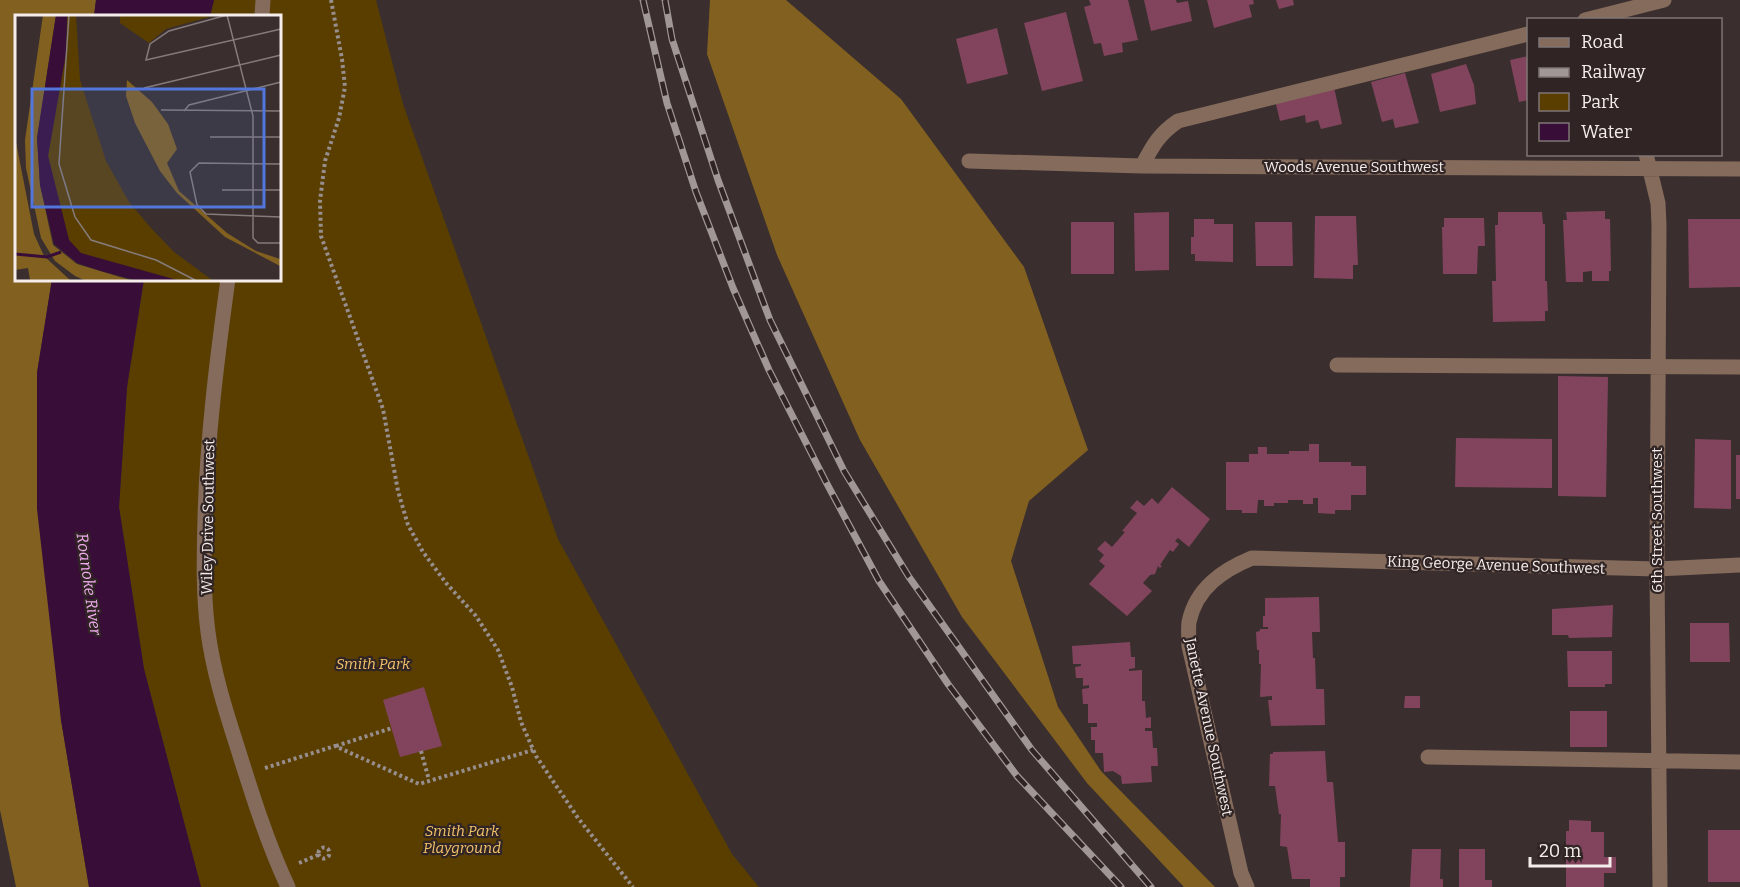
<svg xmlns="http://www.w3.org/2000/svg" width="1740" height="887" font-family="Bitter,serif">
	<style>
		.green { fill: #593e00 }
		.forest { fill: #816020 }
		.water { fill: #380e39 }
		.building { fill: #82445d }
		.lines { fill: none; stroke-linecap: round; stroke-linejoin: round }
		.path { stroke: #978e8d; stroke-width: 4; stroke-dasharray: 3 3; stroke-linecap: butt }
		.minor { stroke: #856b5c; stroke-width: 15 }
		.rail-casing { stroke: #a19796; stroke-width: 7 }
		.rail { stroke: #302524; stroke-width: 4.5; stroke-dasharray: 14; stroke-linecap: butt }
		.labels { text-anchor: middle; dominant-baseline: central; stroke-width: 4.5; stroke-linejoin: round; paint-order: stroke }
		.street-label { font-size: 15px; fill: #f5edec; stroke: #302524 }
		.park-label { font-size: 15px; font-style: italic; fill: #f2c26a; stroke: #302524 }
		.water-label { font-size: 16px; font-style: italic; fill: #f1acf0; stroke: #302524 }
		.inset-river { fill: none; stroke: #380e39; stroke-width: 3 }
		.inset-road { fill: none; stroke: #857b7a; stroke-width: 1.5 }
		.view { fill: #5376dd; fill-opacity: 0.15; stroke: #5376dd; stroke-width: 3 }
		.inset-edge { fill: none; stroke: #f5edec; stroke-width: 3 }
	</style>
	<rect width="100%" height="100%" fill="#3a2f2e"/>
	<!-- green -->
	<path class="green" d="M214,0h162l27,104 155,435 174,315 27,33h-558l-57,-218 -25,-162 8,-120 17,-108h135v-263h-69z"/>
	<!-- forest -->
	<path class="forest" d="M0,0h96l-2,16h-78v263h36l-15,94 24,347 28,167h-73l-16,-77z
		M710,0h76l115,99 123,168 64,183 -59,51 -18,60 47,146 43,64 114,116h-31l-97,-104 -125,-166 -102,-177 -83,-185 -70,-201z"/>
	<!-- water -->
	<path class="water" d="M96,0h118l-4,16h-116z
		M52,279h92l-17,108 -8,120 25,162 57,218h-112l-28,-167 -24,-211v-136z"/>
	<!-- building -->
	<path class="building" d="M1089,0h39l10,40 -16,3 1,9 -19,4 -3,-13 -7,1 -10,-37 7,-2z
		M1144,0h32l1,3 11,-2 4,20 -41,10z
		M1207,0h46l1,4 -5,1 3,12 -38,11z
		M1276,0h17l1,5 -15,4z
		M1066,12l17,69 -41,10 -18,-68z
		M997,28l11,46 -41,10 -11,-45z
		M1528,56v44l-9,2 -9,-42z
		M1466,64l8,21 2,19 -36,8 -9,-38z
		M1405,73l14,50 -24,5 -2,-9 -11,3 -11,-40z
		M1334,87l8,37 -21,5 -3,-9 -12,3 -1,-8 -25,6 -5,-21z
		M1605,211v8h5l1,52h-2v10h-17v-10l-9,1v10h-17l-3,-62h4l-1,-8z
		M1169,212v58l-34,1 -1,-58z
		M1498,212h44l1,12h2v57h2l1,30h-3v10l-52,1 -1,-41h4l-1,-56h3z
		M1315,216h41l2,49h-5v14l-39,-1z
		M1444,218h40l1,28h-7l-1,28h-34l-1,-47h2z
		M1194,219h20v5h19v38l-38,-1v-7h-4v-17h3z
		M1688,219h52v68l-51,1z
		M1071,222h43v52h-43z
		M1255,222h37l1,44h-37z
		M1558,376l50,1 -2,120 -48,-1z
		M1456,438l96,1v49l-97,-1z
		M1695,439l36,1v69l-37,-1z
		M1309,444h10v18h32v4h15v29h-15v15h-16v4l-17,-1v-15h-5v6h-10v-4h-15v3h-14v3h-10v-6h-6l-1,13h-15v-3h-16v-48h23v-8h9v-7h9v7h22v-3h20z
		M1736,455h4v44h-4z
		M1172,487l38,32 -21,28 -11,-9 -3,3 4,3 -6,8 -3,-2 -10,15 2,1 -2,2 -2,-2 -3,8 -5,1 -7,8 9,8 -25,25 -38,-32 16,-18 -6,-5 5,-6 -7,-6 8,-8 7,6 13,-15 -3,-1 15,-18 -7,-5 7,-8 7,6 8,-8 6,6z
		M1319,597l1,35h-8l1,26h2l1,31h8l1,36 -54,1 -3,-26h4v-4l-12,1 1,-33h-2v-14h-2l-1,-18 4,-1v-2h8v-2h-5v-11h2v-18z
		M1613,605l-1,32 -43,1 -1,-3h-16v-26z
		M1690,623h39l1,39h-40z
		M1130,642l1,15h4v11l-6,1v2l13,-1v31h3l1,17 5,-1v11h-6v3h7l1,17h4l1,18h-7l1,16 -30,2 -1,-8 -8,-5 -9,1 -1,-19h-8v-13h-4v-13h6v-4h-9v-19h-5l-1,-15 7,-1v-3l-6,1v-8h-7l-1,-11 6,-1v-2h-8l-1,-18z
		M1567,651h45v33h-7v3h-37z
		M424,687l18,59 -42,11 -17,-57z
		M1405,696h15v12h-16z
		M1570,711h37v36h-37z
		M1325,751l2,31h6l5,60h7v35h-5v10h-30v-8h-18l-5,-32 -7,-1 1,-32h-2l-4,-28h-6l1,-32h3v-2z
		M1569,820l22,1v11h13v25h12v16h-12v14h-38v-56h3z
		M1708,830h32v52h-32z
		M1412,849h29l-1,30h3v8h-33z
		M1459,849h26v31h7v7h-33z"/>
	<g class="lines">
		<!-- path -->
		<path class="path" d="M331,0l11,59 3,28 -6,31 -14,43 -5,40 1,35 62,173 15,82 10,34 15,27 23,31 30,33 22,34 14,37 9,35 15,34 42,62 55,69
			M336,746l56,-18
			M421,751l8,29
			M265,768l70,-22 84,38 114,-34
			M318.5 853a5.5 5.5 0 1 1 11 0a5.5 5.5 0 1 1-11 0Z
			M299,863l19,-8"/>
		<!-- minor -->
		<path class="minor" d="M262,16l1,-16
			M1585,20l79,-20
			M1646,154l12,49 1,22 -2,344 3,318
			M969,161l173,5 598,3
			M1142,166c11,-21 17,-32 36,-45l350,-87
			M228,279c-11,80 -21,159 -23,239 -1,38 -2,76 3,114 5,38 17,77 29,114 15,48 30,96 51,141
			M1337,365l403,2
			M1428,757l312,5
			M1247,887l-6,-14 -52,-227c0,-8 -1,-17 0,-24 7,-34 34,-52 63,-64l405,11 83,-4"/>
		<!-- rail casing -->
		<g class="rail-casing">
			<path id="rail" d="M643,0l24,103 29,89 37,96 36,82 57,112 53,99 69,103 69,92 104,111
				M665,0l7,39 46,141 52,140 74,151 65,106 123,173 119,137"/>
		</g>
		<!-- rail -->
		<use href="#rail" class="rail"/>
	</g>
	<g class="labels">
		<!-- street labels -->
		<g class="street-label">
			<text x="1354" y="167">Woods Avenue Southwest</text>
			<text transform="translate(208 517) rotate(-89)">Wiley Drive Southwest</text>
			<text transform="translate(1657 520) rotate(-90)">6th Street Southwest</text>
			<text transform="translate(1496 565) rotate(2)">King George Avenue Southwest</text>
			<text transform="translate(1209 727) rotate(78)">Janette Avenue Southwest</text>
		</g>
		<!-- park labels -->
		<g class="park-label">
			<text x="373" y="664">Smith Park</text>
			<text x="462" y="831">Smith Park<tspan x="462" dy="17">Playground</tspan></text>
		</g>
		<!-- water labels -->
		<g class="water-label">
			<text transform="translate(89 584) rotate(82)">Roanoke River</text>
		</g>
	</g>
	<!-- overview -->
	<g transform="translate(15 15)">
		<rect width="266" height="266" fill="#3a2f2e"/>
		<path d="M52,0h9l4,65 26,81 23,41 22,26 23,24 38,28h-35l-44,-10 -53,-17 -11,-13 -21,-84 18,-103zM105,0h96l-50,14 -17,14 -29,-20z" fill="#593e00"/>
		<path d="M28,0h13l-19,123 3,47 13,60 24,19 53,16h-46l-9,-4 -20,-15 -14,-23 -15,-70 -1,-28zM112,65l25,22 16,22 9,25 -10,14 12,28 48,42 29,18 24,8v7l-55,-29 -48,-44 -17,-22 -25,-48 -9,-27zM0,122l19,97 10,22 26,24h-40l-2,-12 -13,2z" fill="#816020"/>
		<path d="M41,0h11l-1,38 -18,103 21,84 12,13 96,27h-42l-34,-9 -24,-8 -23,-19 -14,-59 -3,-47z" fill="#380e39"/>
		<path class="inset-river" d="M0,239l32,3 14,-5"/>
		<path class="inset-road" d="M54,0l-10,149 16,53 16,23 65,20 39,20M212,0l26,101v122l5,5h23M212,0l-58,16 -19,13 -4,16 135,-31M129,73l137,-33M146,95l120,1M169,96l5,-6 92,-23M195,122h71M266,149l-82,-1 -9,9 7,33 9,9 75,3M207,175h59"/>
		<path class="view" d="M17,74h232v118h-232z"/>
		<rect width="266" height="266" class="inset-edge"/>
	</g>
	<!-- legend -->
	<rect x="1527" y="18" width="195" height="138" fill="#302524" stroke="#7f7574" stroke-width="1.5"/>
	<rect x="1539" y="38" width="30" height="9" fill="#856b5c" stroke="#7f7574" stroke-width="1.5"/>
	<text x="1581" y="48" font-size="18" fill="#f5edec">Road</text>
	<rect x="1539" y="68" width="30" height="9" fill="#a19796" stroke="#7f7574" stroke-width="1.5"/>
	<text x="1581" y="78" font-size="18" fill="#f5edec">Railway</text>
	<rect x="1539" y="93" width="30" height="18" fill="#593e00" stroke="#7f7574" stroke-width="1.5"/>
	<text x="1581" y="108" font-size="18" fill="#f5edec">Park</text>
	<rect x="1539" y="123" width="30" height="18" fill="#380e39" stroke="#7f7574" stroke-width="1.5"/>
	<text x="1581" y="138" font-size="18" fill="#f5edec">Water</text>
	<!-- scale -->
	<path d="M1530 857v9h80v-9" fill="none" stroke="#f5edec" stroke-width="3"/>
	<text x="1539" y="857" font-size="18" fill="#f5edec" stroke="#302524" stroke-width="4.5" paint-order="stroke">20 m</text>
</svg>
